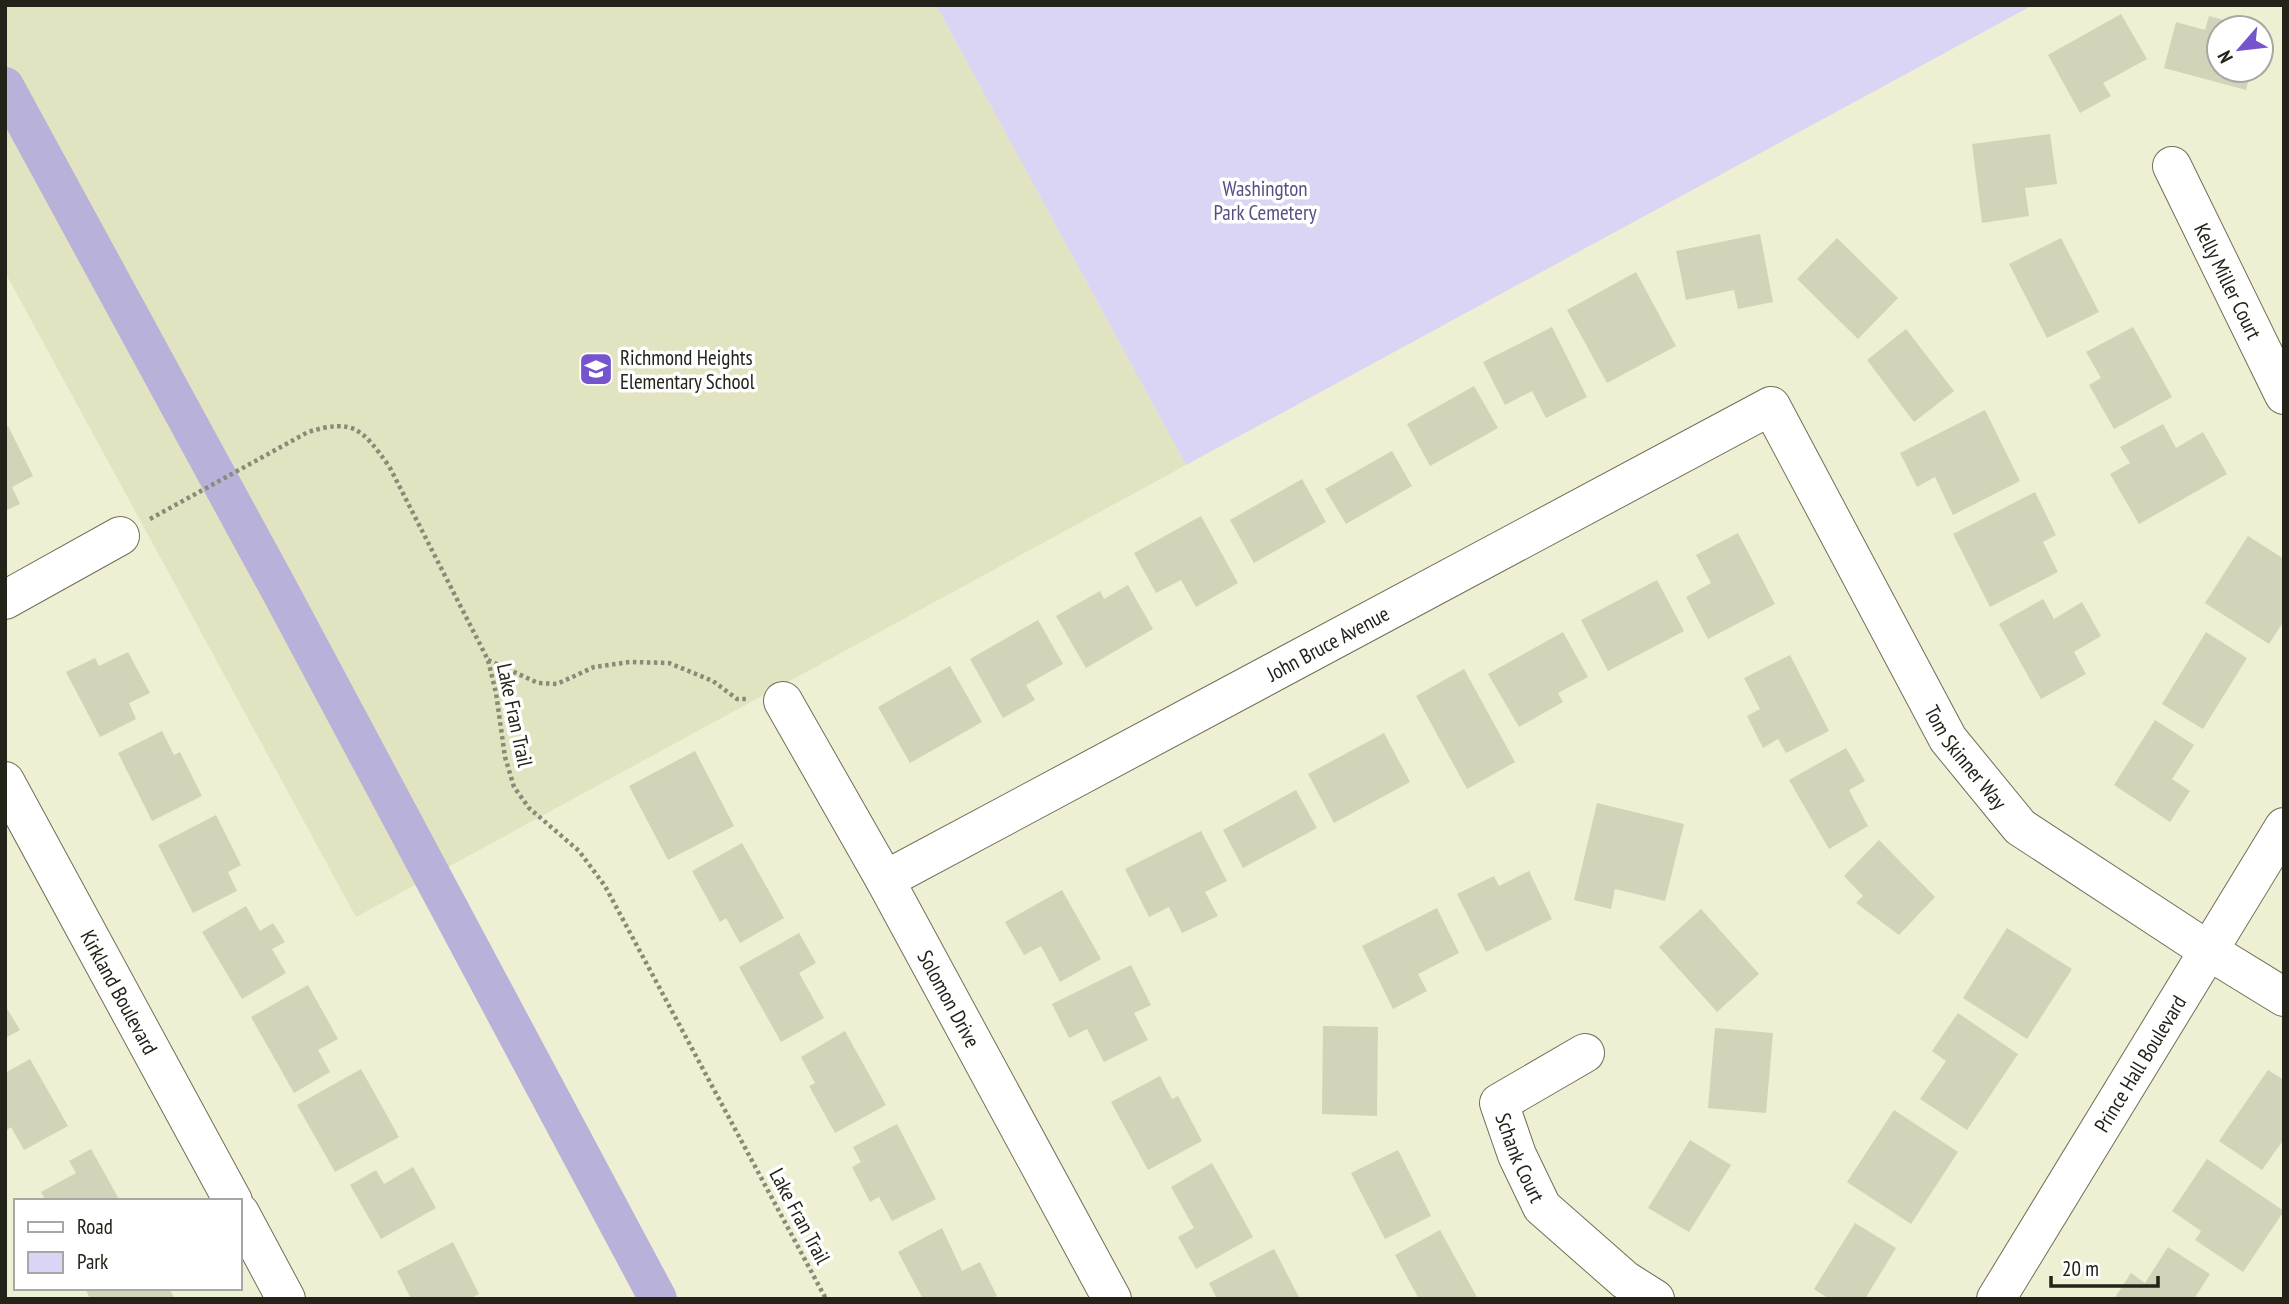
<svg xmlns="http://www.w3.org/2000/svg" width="2289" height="1304" font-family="'PT Sans Narrow',sans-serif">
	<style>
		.built { fill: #e2e3c0 }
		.green { fill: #dad5f5 }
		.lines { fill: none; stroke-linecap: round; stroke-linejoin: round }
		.canal { stroke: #b8b1d9; stroke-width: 38 }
		.building { fill: #d2d3b8 }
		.minor-casing { stroke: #6f7057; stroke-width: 40 }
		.tertiary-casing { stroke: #6f7057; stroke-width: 40 }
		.path { stroke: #898a77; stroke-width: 4.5; stroke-dasharray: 3.5 3.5; stroke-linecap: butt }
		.minor { stroke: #fff; stroke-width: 38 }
		.tertiary { stroke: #fff; stroke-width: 38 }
		.labels { text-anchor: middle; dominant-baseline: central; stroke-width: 7; stroke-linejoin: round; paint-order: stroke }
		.park-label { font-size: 21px; fill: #594e84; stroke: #fff }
		.street-label { font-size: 21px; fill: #232319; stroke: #fff }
		.poi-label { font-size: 21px; fill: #232319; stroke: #fff; text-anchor: start }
	</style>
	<rect width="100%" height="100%" fill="#eeefd3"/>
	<!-- built -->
	<path class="built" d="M5,5h931l250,460 -830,452 -351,-645z"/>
	<!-- green -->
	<path class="green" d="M936,5h1097l-847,460z"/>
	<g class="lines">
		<!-- canal -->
		<path class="canal" d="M5,86l275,505 378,708"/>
	</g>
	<!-- building -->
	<path class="building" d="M2121,14l26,45 -44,24 8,13 -31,17 -32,-58z
		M2209,16l40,11 -30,1v42h32l-5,20 -82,-22 12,-46 29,8z
		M2050,134l7,50 -32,4 4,28 -47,7 -10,-79z
		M1760,234l13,68 -35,7 -4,-19 -48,10 -10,-49z
		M1837,238l61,60 -40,41 -61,-60z
		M2061,238l38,74 -52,26 -38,-74z
		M1636,272l40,74 -69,37 -40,-73z
		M1552,327l35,70 -41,21 -14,-27 -27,14 -22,-43z
		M2133,327l39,70 -58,32 -25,-44 12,-7 -15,-26z
		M1906,329l48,62 -40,31 -47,-62z
		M1474,386l24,42 -68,38 -23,-42z
		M1985,410l35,71 -67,34 -18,-38 -18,10 -17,-34z
		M2163,424l13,24 27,-16 24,42 -88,50 -29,-50 20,-11 -10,-16z
		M8,426l25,50 -21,11 8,17 -15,7v-84z
		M1392,451l20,35 -66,38 -21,-35z
		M1302,479l24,43 -72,41 -24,-43z
		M2035,492l21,43 -13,7 15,30 -68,35 -37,-73z
		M1201,516l37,67 -42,24 -15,-27 -25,13 -22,-40z
		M1738,533l37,71 -67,35 -22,-42 25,-14 -15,-28z
		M2248,536l36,23v62l-15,23 -64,-41z
		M1657,580l27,51 -76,40 -27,-51z
		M1128,585l25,44 -67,39 -30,-52 44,-25 4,8z
		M2043,599l11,20 28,-17 19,34 -27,16 12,22 -45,25 -42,-75z
		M1038,620l25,44 -37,21 9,15 -32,18 -33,-59z
		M1563,632l25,45 -30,16 5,9 -44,25 -31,-53z
		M2206,632l41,26 -44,71 -41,-25z
		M128,652l22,41 -21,10 7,16 -36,18 -34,-65 29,-14 4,8z
		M1790,655l39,76 -43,22 -8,-14 -15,9 -16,-32 13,-7 -16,-31z
		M950,666l32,56 -72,41 -32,-56z
		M1464,669l51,93 -48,27 -51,-93z
		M2155,720l39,25 -22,34 18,12 -20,31 -56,-37z
		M162,731l12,24 6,-3 22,44 -50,25 -34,-68z
		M1384,733l26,49 -76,41 -26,-49z
		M1846,748l19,33 -16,9 19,36 -39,23 -40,-69z
		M695,751l39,75 -66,34 -39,-74z
		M1296,790l21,38 -74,40 -20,-38z
		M1597,803l87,21 -19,77 -50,-12 -4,20 -37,-9z
		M216,815l25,50 -13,7 9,19 -44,22 -35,-68z
		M1201,831l26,50 -22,11 13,24 -36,17 -13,-26 -20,10 -24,-48z
		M1879,840l56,57 -36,38 -43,-32 7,-7 -19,-20z
		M742,843l42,75 -44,25 -14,-25 -6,4 -28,-51z
		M1529,871l23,48 -66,33 -29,-58 37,-18 5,10z
		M1062,890l39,69 -41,23 -19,-36 -17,9 -19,-33z
		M246,906l14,25 13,-8 12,19 -13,7 14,24 -44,26 -40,-67z
		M1437,908l22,45 -41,21 9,17 -34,18 -31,-63z
		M1701,909l58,65 -42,38 -58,-65z
		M2007,928l65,41 -45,70 -64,-41z
		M799,933l17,30 -17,10 25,45 -43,24 -42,-75z
		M1131,965l20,40 -17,8 14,27 -44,22 -17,-33 -18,9 -17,-34z
		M308,985l30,54 -20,11 12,22 -36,21 -43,-76z
		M5,1005l15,25 -15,8z
		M1958,1013l60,41 -51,76 -47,-31 26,-38 -14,-10z
		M1323,1026l55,1 -1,89 -55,-2z
		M1715,1028l58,5 -7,80 -58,-5z
		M845,1031l41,74 -51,28 -26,-47 6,-3 -14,-26z
		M30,1059l38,67 -44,24 -13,-23 -4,3 -2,-3v-54z
		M361,1069l38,68 -64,35 -38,-67z
		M2268,1070l16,10v59l-22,31 -43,-29z
		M1160,1076l12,23 6,-3 24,45 -54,29 -37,-68z
		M1894,1110l64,42 -47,72 -64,-42z
		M897,1124l39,75 -44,22 -13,-24 -9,5 -18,-35 9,-5 -8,-15z
		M1690,1140l41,25 -42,67 -41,-24z
		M91,1149l29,52h-74l-5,-9 35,-19 -7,-12z
		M1398,1150l33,66 -46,23 -34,-66z
		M2207,1159l77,52 -41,61 -48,-32 6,-9 -29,-20z
		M1212,1163l41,74 -57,32 -18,-32 16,-9 -23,-41z
		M413,1167l23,41 -55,31 -31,-54 26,-15 8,14z
		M1855,1223l41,25 -31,51h-36l-15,-10z
		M942,1228l20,43 18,-9 17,34 -6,3h-68l-25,-47z
		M1440,1230l38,69h-59l-24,-44z
		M453,1242l26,52 -10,5h-58l-14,-28z
		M2168,1247l42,27 -16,25h-80l17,-26 14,10z
		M1274,1249l26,50h-83l-8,-16z
		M85,1288h84l6,11h-85z"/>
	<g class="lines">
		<!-- minor casing -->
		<g class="minor-casing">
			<g id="minor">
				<path id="s1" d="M2172,166l112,229"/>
				<path d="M5,600l115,-64"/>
				<path id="s2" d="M783,701l102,179 227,419"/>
				<path id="s3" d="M885,880l886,-474 177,333 72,88 189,124 75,46"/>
				<path id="s4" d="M1585,1053l-86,50 18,52 25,52 83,73 30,19"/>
				<path id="s5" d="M1996,1299l288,-472"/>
			</g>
		</g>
		<!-- tertiary casing -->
		<g class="tertiary-casing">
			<g id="tertiary">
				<path id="s6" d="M5,781l228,420"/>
				<path d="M240,1213l46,86"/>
			</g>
		</g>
		<!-- path -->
		<path class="path" d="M150,519l158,-87c46,-14 54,-3 81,34l99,194 8,33 9,64 9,30 15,21 50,43 26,35 221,413
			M488,660l50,23 19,1 37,-17 36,-5 39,1 44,18 24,18h10"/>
		<!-- minor -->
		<use href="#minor" class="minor"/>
		<!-- tertiary -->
		<use href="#tertiary" class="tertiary"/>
	</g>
	<!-- icons -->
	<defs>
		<g id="school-square" transform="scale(1.75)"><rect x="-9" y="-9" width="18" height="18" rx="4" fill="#7654ce" stroke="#fff"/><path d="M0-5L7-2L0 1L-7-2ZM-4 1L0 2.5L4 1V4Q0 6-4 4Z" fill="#fff"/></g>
	</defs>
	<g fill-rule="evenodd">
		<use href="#school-square" x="596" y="369"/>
	</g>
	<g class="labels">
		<!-- park labels -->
		<g class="park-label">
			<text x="1265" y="188">Washington<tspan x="1265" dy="24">Park Cemetery</tspan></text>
		</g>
		<!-- street labels -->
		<g class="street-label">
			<text stroke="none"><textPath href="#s1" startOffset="128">Kelly Miller Court</textPath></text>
			<text stroke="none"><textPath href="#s3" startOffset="502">John Bruce Avenue</textPath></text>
			<text transform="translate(515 715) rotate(78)">Lake Fran Trail</text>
			<text stroke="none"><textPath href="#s3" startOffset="1407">Tom Skinner Way</textPath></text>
			<text stroke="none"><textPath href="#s6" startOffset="240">Kirkland Boulevard</textPath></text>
			<text stroke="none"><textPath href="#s2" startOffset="341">Solomon Drive</textPath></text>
			<text stroke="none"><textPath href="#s5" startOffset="276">Prince Hall Boulevard</textPath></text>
			<text stroke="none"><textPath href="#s4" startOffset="158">Schank Court</textPath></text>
			<text transform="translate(800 1216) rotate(62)">Lake Fran Trail</text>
		</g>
		<!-- poi labels -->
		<g class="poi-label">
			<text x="620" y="357">Richmond Heights<tspan x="620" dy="24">Elementary School</tspan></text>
		</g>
	</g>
	<!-- border -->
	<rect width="2289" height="1304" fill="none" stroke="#232319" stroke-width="14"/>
	<!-- legend -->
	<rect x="14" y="1199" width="228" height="91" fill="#ffffff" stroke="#a7a7a3" stroke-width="2"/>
	<rect x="28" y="1222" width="35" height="10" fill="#ffffff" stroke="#a7a7a3" stroke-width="2"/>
	<text x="77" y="1234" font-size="21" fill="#232319">Road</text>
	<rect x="28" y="1252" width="35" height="21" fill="#dad5f5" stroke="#a7a7a3" stroke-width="2"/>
	<text x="77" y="1269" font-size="21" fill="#232319">Park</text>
	<!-- north arrow -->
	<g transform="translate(2240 49) rotate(242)"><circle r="33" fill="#ffffff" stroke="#a7a7a3" stroke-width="2"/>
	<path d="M0-5L12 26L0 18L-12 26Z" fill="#7654ce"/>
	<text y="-10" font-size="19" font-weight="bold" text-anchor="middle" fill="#232319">N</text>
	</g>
	<!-- scale -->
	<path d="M2051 1276v10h107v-10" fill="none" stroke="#232319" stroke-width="3.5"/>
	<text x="2062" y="1276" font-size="21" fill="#232319" stroke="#ffffff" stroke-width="5" paint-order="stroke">20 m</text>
</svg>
